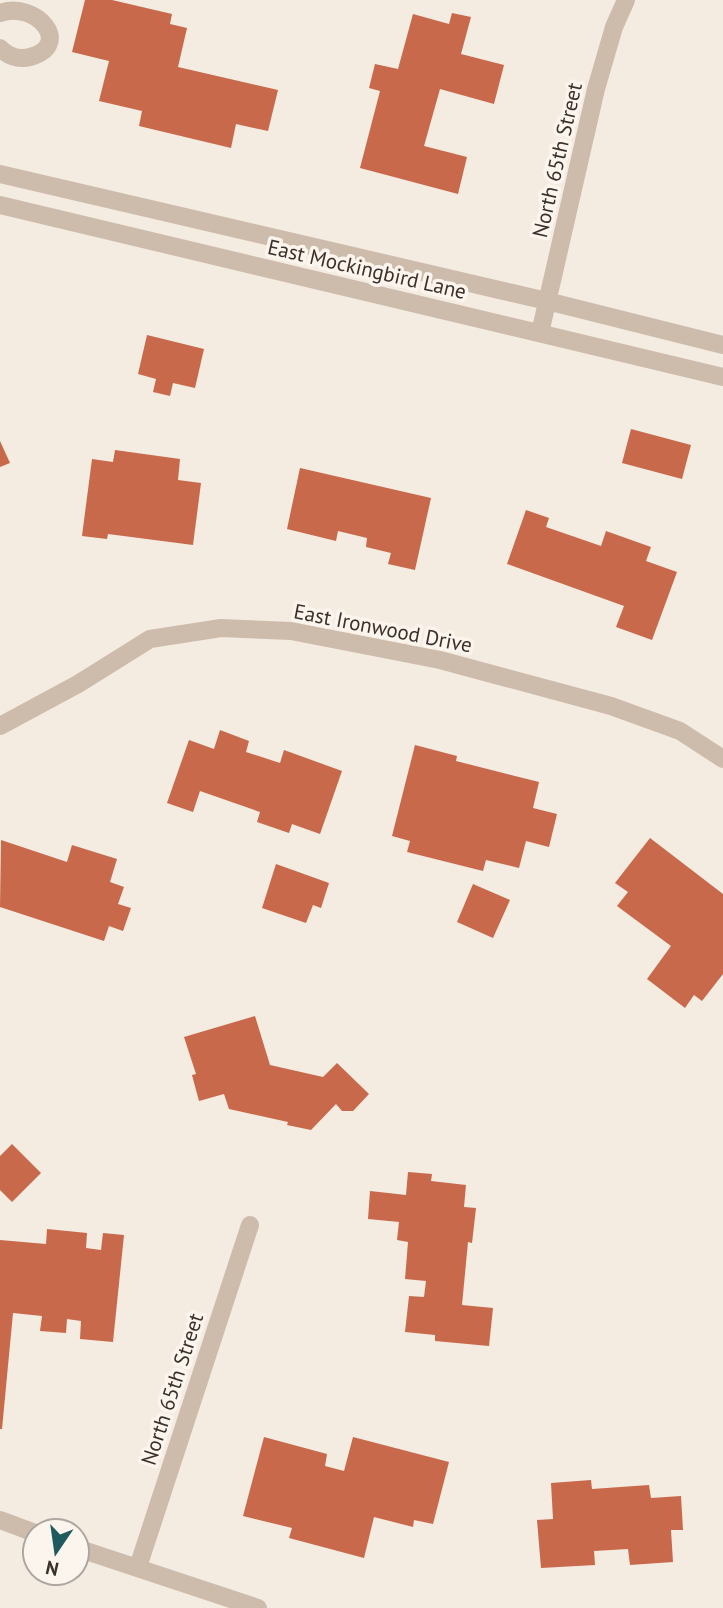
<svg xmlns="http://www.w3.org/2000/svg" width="723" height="1608" font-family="'PT Sans',sans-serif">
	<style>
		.building { fill: #c8694b }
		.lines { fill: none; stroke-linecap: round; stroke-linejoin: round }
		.minor { stroke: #cdbbac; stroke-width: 18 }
		.labels { text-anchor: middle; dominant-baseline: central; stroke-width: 7; stroke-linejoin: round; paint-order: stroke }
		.street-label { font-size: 21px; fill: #3b302b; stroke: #fbf5ee }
	</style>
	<rect width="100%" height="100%" fill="#f4ebe1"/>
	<!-- building -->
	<path class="building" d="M85,0h27l60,14 -2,10 17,4 -9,39 100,23 -10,41 -32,-7 -5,24 -92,-22 3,-15 -43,-10 10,-40 -37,-9z
		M452,13l19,4 -10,37 43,11 -10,39 -54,-15 -16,57 43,11 -9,37 -98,-26 20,-77 -11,-3 6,-24 23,5 15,-55 36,10z
		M147,335l57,14 -9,39 -22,-5 -3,13 -17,-4 3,-13 -18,-5z
		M631,429l60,16 -9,34 -60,-16z
		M0,441l10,22 -10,4z
		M115,450l65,9 -2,21 23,3 -8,62 -85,-11 -1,5 -25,-3 10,-77 21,3z
		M300,468l131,30 -16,72 -27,-6 3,-11 -25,-6 1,-9 -29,-7 -2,10 -49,-12z
		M526,510l23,8 -3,9 55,19 5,-15 45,16 -5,14 31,11 -25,68 -36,-13 8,-21 -117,-42z
		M220,730l29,11 -3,11 34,11 4,-13 58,21 -22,63 -28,-10 -3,9 -32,-11 3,-10 -60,-21 -7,21 -26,-9 22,-63 25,9z
		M415,745l42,11 -1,5 83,21 -6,26 24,6 -8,33 -23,-6 -7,27 -33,-8 -3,11 -76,-19 3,-11 -18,-5z
		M650,838l73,56v80l-21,27 -8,-6 -9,13 -38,-29 24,-33 -54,-40 11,-14 -13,-9z
		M1,840l66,22 5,-17 45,14 -7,23 14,5 -6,17 13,4 -8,23 -14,-5 -5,15 -104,-34z
		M276,864l53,19 -8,25 -8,-3 -7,18 -44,-15z
		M473,884l37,16 -17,38 -36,-16z
		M255,1016l15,49 53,12 14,-14 32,31 -16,17h-11l-6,-7 -25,26 -24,-5 1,-3 -59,-13 -5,-15 -25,7 -7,-26 4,-1 -12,-37z
		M12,1144l29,29 -29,29 -12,-12v-34z
		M408,1172l24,2 -1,7 35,4 -2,22 12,1 -4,35 -4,-1 -6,63 31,3 -4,38 -54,-5v-6l-30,-3 4,-36 15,1 2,-16 -21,-2 3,-37 -11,-2 2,-18 -31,-3 2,-28 36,4z
		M47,1229l40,4 -1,15 15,2 2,-17 21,2 -11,107 -33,-3 1,-18 -14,-2 -1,14 -26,-2 2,-15 -29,-3 -11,116h-2v-189l46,4z
		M264,1437l63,17 -2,12 19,5 9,-34 96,25 -16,62 -19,-4 -1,7 -39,-10 -10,41 -75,-20 3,-10 -49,-12z
		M591,1480l1,9 57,-4 2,13 30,-2 2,34h-12l2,32 -43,3 -2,-16 -34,2 1,14 -54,3 -4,-48 16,-1 -2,-36z"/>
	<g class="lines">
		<!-- minor -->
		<path class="minor" d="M0,13c36,-13 74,32 30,44 -12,3 -22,-1 -30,-9
			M0,174l547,127 176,44
			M0,205l723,172
			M540,333l56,-244 18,-62 12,-27
			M0,726l78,-42 72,-45 71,-11 70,3 149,29 171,46 69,25 43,28
			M0,1520l35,13
			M77,1548l181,60
			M138,1567l112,-342"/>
	</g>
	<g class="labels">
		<!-- street labels -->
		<g class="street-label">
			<text transform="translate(557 160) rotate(-77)">North 65th Street</text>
			<text transform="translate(367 269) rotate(13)">East Mockingbird Lane</text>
			<text transform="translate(383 628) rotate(11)">East Ironwood Drive</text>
			<text transform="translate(172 1389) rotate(-72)">North 65th Street</text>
		</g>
	</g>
	<!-- north arrow -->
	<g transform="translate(56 1552) rotate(193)"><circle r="33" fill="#fbf5ee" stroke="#aea6a0" stroke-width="2"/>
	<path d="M0-5L12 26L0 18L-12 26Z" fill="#1f5a5e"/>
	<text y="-10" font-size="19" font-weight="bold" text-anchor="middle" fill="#3b302b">N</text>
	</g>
</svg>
